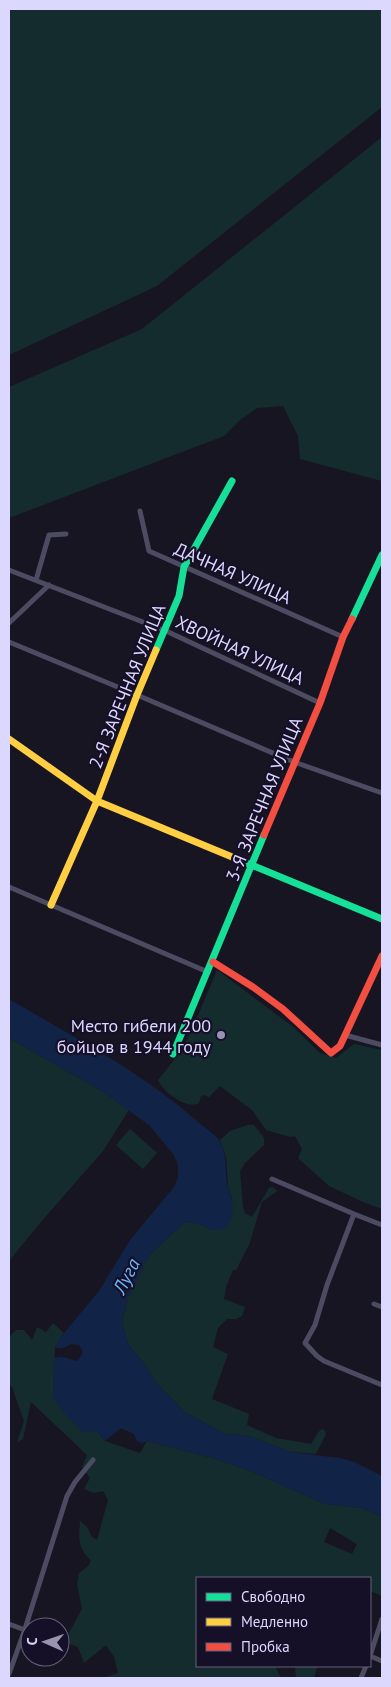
<svg xmlns="http://www.w3.org/2000/svg" width="391" height="1687" font-family="'PT Sans',sans-serif">
	<style>
		.green { fill: #152c2e; fill-rule: evenodd }
		.water { fill: #112447 }
		.lines { fill: none; stroke-linecap: round; stroke-linejoin: round }
		.street { stroke: #4c4b62; stroke-width: 5 }
		.fast { stroke: #16e098; stroke-width: 7 }
		.slow { stroke: #ffcf43; stroke-width: 7 }
		.jam { stroke: #f24e42; stroke-width: 7 }
		.poi-dot { fill: #9793b0; stroke: #151027; stroke-width: 2 }
		.labels { text-anchor: middle; dominant-baseline: central; stroke-width: 4.5; stroke-linejoin: round; paint-order: stroke }
		.street-label { font-size: 18px; fill: #dcd7fd; stroke: #151027 }
		.poi-label { font-size: 18px; fill: #dcd7fd; stroke: #151027; text-anchor: end }
		.water-label { font-size: 19px; font-style: italic; fill: #6ab5f9; stroke: #151027 }
	</style>
	<rect width="100%" height="100%" fill="#181522"/>
	<!-- green -->
	<path class="green" d="M9,9h373v98l-225,179 -148,69z
		M382,137v344l-82,-22 -2,-23 -15,-30 -26,2 -17,12 -16,16 -215,82v-131l133,-58z
		M217,970l75,56 28,27 16,5 18,-14 28,6v159l-19,-7 -34,-16 -31,-28 4,-9 -7,-13 -5,1 -24,-7 -14,-20 -32,-24 -11,11 -5,-2 -3,1 -2,7c-12,7 -36,-11 -41,-23l24,-30 12,-25z
		M9,1038l93,53 27,19 -26,41 -63,72 -31,38z
		M248,1125h6l8,10 2,4v6l-19,18 -5,8 3,36 2,6 7,4 17,-29 4,-1 4,4 -15,11 -13,43 -13,25h-3l-7,17 -2,12 21,8 -3,9 -6,3h-9l-9,9 -5,19 15,7 -16,45 37,15 -2,11 29,13 35,6 9,-14 4,-1 2,5 -10,20 -26,-2 -40,-16 -25,-2 -41,-22 -28,-29 -10,-17 -18,-22 -6,-22 6,-24 22,-44 34,-31h14l14,7 20,-32 -4,-11 -2,-31 -6,-16 10,-9z
		M130,1129l27,24 -14,16 -27,-24z
		M53,1323l11,10 -9,14 -2,51 45,34 7,9 35,12 7,-12 66,17 40,14 72,32 36,4 21,8v80l-12,-5v-13h-34l-3,-1 -1,1h-135v88h78l6,12h-178l15,-5 -4,-16 -8,-12 -22,18 -6,-16 -14,-5 18,-33 -5,-25 2,-11 9,-7 3,-5c-14,-15 -12,-21 -11,-40l7,6 5,10 5,3 11,-40 -5,-9 -9,2 -10,-4 6,-11 -8,-11 5,-12 -56,-53 -8,37 -6,3 7,-21 -12,-34 -3,-2 1,-49 6,-6h8l8,10 5,-13 9,5zM330,1528l27,16 -5,10 -28,-12z
		M295,1666h21l1,2 -3,10h-18z"/>
	<!-- water -->
	<path class="water" d="M9,999c64,38 133,73 189,123 6,6 18,12 22,20 9,15 3,33 9,48 6,15 7,42 -16,40 -5,0 -9,-5 -14,-6 -4,-2 -10,-1 -15,-1l-34,31 -22,44 -6,24 6,22 18,22 10,17 28,29 41,22 25,2 40,16 50,6 14,4 28,14v40l-21,-8 -36,-4 -72,-32 -40,-14 -66,-17 -5,2 -5,-2 -3,-7 -13,-6 -16,13 -7,-9h-15l-16,-16 -14,-18 1,-39c8,-5 15,1 24,2l5,-9 -4,-7 -8,-1c-5,3 -10,6 -16,3l1,-2 8,-12 35,-42 31,-51 44,-53 4,-9v-12l-4,-11 -24,-29 -48,-35 -93,-53z"/>
	<g class="lines">
		<!-- street -->
		<path class="street" d="M140,511l9,40 194,86
			M9,570l157,61 154,72
			M36,580l13,-45 17,-1
			M9,623l40,-38
			M9,642l128,53 157,67 88,31
			M9,887l199,85
			M345,1035l37,10
			M272,1179l82,35 28,11
			M354,1214l-27,71 -12,40 -10,18 12,13 7,5 58,24
			M374,1304l8,3
			M9,1624l16,6
			M370,1656l12,-37
			M370,1656l12,5
			M9,1674l15,-42 43,-136 8,-14 18,-22
			M361,1678l5,-12"/>
		<!-- fast -->
		<path class="fast" d="M352,619l30,-64
			M156,650l23,-54 5,-29 48,-86
			M237,859l145,60
			M173,1054l91,-219"/>
		<!-- slow -->
		<path class="slow" d="M9,739l88,62 140,58
			M51,905l46,-104 40,-106 19,-45"/>
		<!-- jam -->
		<path class="jam" d="M264,835l56,-132 23,-66 9,-18
			M213,962l40,25 30,22 48,44 9,-7 42,-90"/>
	</g>
	<!-- markers -->
	<circle class="poi-dot" cx="221" cy="1035" r="5"/>
	<g class="labels">
		<!-- street labels -->
		<g class="street-label">
			<text transform="translate(233 573) rotate(24)">ДАЧНАЯ УЛИЦА</text>
			<text transform="translate(240 650) rotate(25)">ХВОЙНАЯ УЛИЦА</text>
			<text transform="translate(127 686) rotate(-68)">2-Я ЗАРЕЧНАЯ УЛИЦА</text>
			<text transform="translate(264 799) rotate(-68)">3-Я ЗАРЕЧНАЯ УЛИЦА</text>
		</g>
		<!-- poi labels -->
		<g class="poi-label">
			<text x="211" y="1025">Место гибели 200<tspan x="211" dy="21">бойцов в 1944 году</tspan></text>
		</g>
		<!-- water labels -->
		<g class="water-label">
			<text transform="translate(126 1276) rotate(-63)">Луга</text>
		</g>
	</g>
	<!-- border -->
	<rect width="391" height="1687" fill="none" stroke="#dcd7fd" stroke-width="20"/>
	<!-- legend -->
	<rect x="196" y="1577" width="175" height="90" fill="#151027" stroke="#65607d"/>
	<rect x="206" y="1593" width="25" height="8" fill="#16e098" stroke="#65607d"/>
	<text x="241" y="1602" font-size="15" fill="#dcd7fd">Свободно</text>
	<rect x="206" y="1618" width="25" height="8" fill="#ffcf43" stroke="#65607d"/>
	<text x="241" y="1627" font-size="15" fill="#dcd7fd">Медленно</text>
	<rect x="206" y="1643" width="25" height="8" fill="#f24e42" stroke="#65607d"/>
	<text x="241" y="1652" font-size="15" fill="#dcd7fd">Пробка</text>
	<!-- north arrow -->
	<g transform="translate(45 1642) rotate(272)"><circle r="24" fill="#151027" stroke="#65607d"/>
	<path d="M0-4L9 19L0 12L-9 19Z" fill="#9793b0"/>
	<text y="-8" font-size="14" font-weight="bold" text-anchor="middle" fill="#dcd7fd">С</text>
	</g>
</svg>
